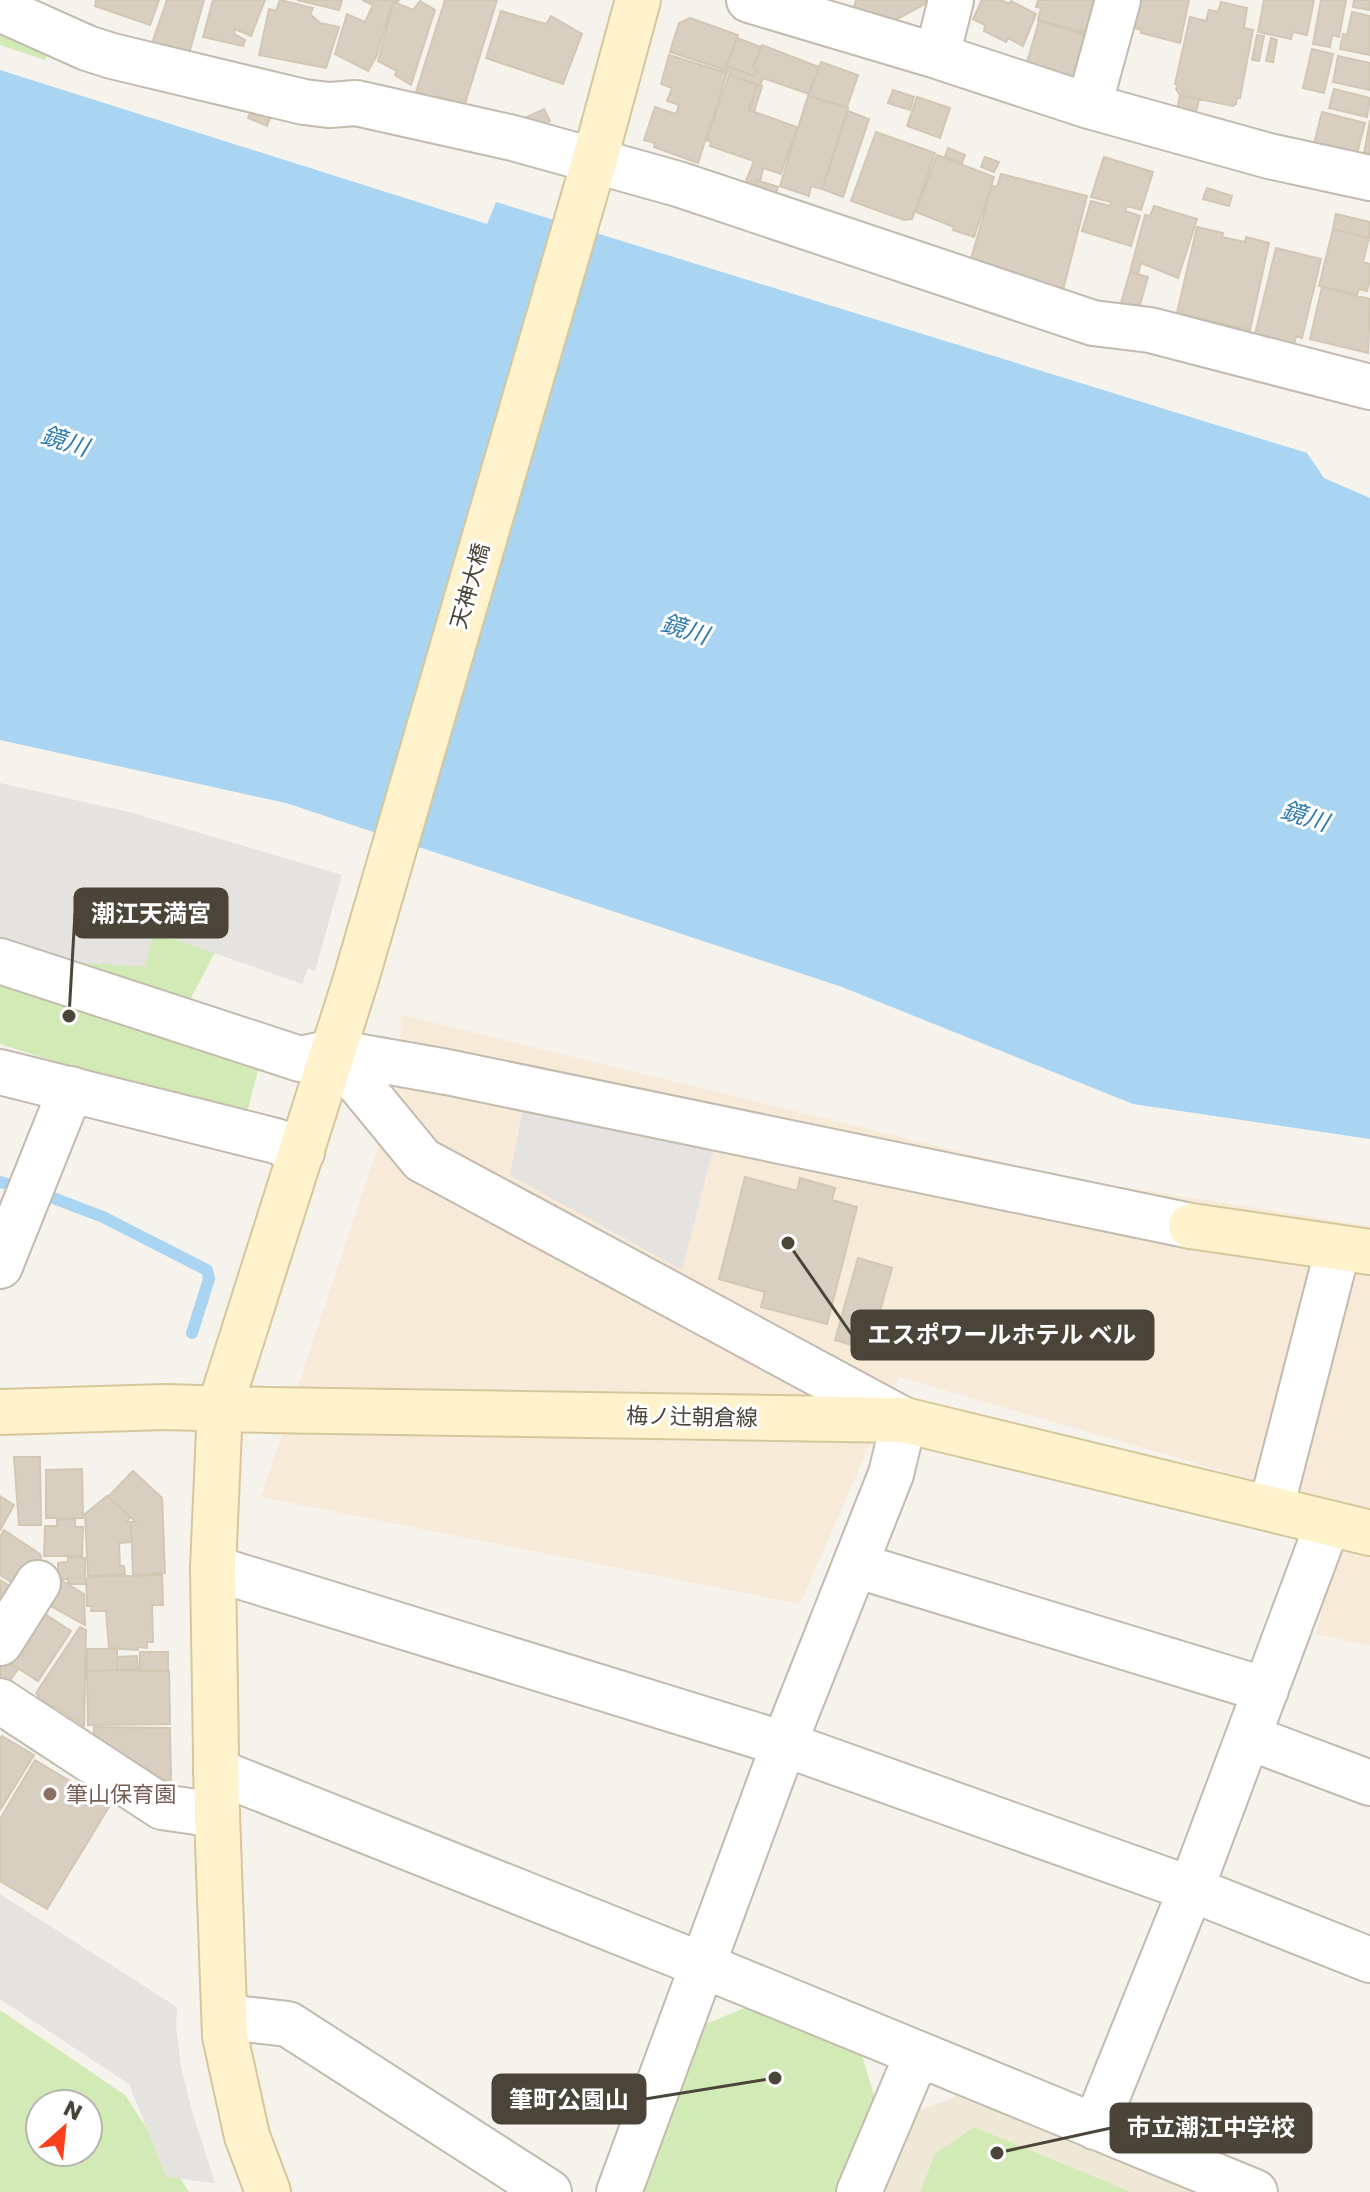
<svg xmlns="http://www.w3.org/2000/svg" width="1370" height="2192" font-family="Poppins,'Noto Sans JP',sans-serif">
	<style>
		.commercial { fill: #f7ead8 }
		.education { fill: #efe8d6 }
		.green { fill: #d2eab5; fill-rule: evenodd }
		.parking { fill: #e5e3e0 }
		.water { fill: #a9d4f2 }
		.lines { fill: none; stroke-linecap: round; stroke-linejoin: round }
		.stream { stroke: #a9d4f2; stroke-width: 12 }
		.building { fill: #d8cfc1; stroke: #d3c7b4; stroke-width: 2 }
		.street-casing { stroke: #c2bbae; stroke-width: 48 }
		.secondary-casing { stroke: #d6c79b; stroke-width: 48 }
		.street { stroke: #fff; stroke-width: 44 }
		.secondary { stroke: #fff3cd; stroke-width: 44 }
		.education-dot { fill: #8d6e63; stroke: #fff; stroke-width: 3 }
		.labels { text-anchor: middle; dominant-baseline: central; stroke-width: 6; stroke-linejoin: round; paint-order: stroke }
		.street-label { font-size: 22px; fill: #4b4439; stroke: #fff }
		.education-label { font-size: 22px; fill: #785e54; stroke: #fff; text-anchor: start }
		.water-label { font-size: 24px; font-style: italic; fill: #2e7ab2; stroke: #fff }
		.leader { fill: none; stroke: #4b4439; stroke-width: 3 }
		.callout-dot { fill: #4b4439; stroke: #fff; stroke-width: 3 }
		.callout { fill: #4b4439; stroke: #4b4439; stroke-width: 3 }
		.callout-label { font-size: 24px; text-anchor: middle; font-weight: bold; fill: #fff }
	</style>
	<rect width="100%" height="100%" fill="#f6f3ec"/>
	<!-- commercial -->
	<path class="commercial" d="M402,1015l670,164 298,47v420l-54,-12 31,-127 -448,-130 -99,227 -539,-107 135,-404z"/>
	<!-- education -->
	<path class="education" d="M957,2096l239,96h-318l32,-78z"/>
	<!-- green -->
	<path class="green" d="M0,28l51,21 -6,11 -45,-15z
		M119,910l104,27 -33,63 67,35 1,35 -10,39 -138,-30 -110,-35v-61l42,12 58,-43z
		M747,2007l115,49 14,45 -37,91h-199l61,-166z
		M0,2010l125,85 64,97h-189zM40,2104h48v48h-48z
		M974,2127l157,65h-211l15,-38z"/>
	<!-- parking -->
	<path class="parking" d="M0,783l129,29 213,63 -27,96 -7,-3 -6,16 -148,-52 -9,35 -88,-6 -57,-18z
		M523,1109l190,41 -31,120 -172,-95z
		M0,1894l177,113 -1,19 5,41 11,44 23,72 -49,-6 -37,-93 -129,-85z"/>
	<!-- water -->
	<path class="water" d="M0,70l487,154 9,-22 811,251 17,25 46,20v641l-237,-35 -291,-117 -556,-184 -286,-63z"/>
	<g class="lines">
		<!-- stream -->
		<path class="stream" d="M0,1182l12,3
			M48,1196l55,21 104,53 2,9 -17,54"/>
	</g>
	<!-- building -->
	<path class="building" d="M96,0h63l-9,25 -55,-19z
		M167,0h37l-16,57 -37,-11z
		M213,0h52l-14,36 -16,-7 -1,5 11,6 -2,6 -40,-9z
		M280,0l33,8 -3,6 10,9 19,4 -13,41 -67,-13 10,-46 7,2z
		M297,0h45l-3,10z
		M362,0h37l-1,2 -5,-1 -17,56 -8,14 -33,-17 12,-40 18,8 8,-17z
		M445,0h52l-33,107 -48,-15z
		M856,0h71l-4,5 -33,18 -37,-11z
		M982,0h19l8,4 2,-3 25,13 -13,32 -15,-8 -2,4 -22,-11 1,-6 -12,-6z
		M1038,0h65l-2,7 -8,-3 -4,14 11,2 -4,15 -58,-15 3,-12 -5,-1z
		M1129,0h60l-9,43 -39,-10v-3l-19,-6z
		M1264,0h50l-7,35 -14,-3 -2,7 -33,-7z
		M1321,0h25l-7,37 -7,-2 -2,12 -17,-3z
		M1354,0h16v10l-17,-3z
		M420,1l15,9 -24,75 -16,-10 2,-4 -19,-10 16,-59 19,8z
		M1221,2l26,6 -3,20 9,2 -13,68h-3l-1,6 -3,2 -53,-11 -4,-6 2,-4 -3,-1 15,-67 16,4 3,-11 9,2z
		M501,11l45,13 5,-8 31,18 -19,50 -77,-26z
		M1352,12l18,4v39l-30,-6 3,-15 4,1z
		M690,18l48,17 -13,35 -55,-18 9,-29z
		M1039,21l55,16 -13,45 -55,-16z
		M1257,35l7,1 -5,25 -7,-1z
		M737,38l24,9 -8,20 4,2 -3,7 -28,-10z
		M1271,38l6,2 -4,22 -7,-1z
		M762,45l57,22 -10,27 -46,-16 -3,7 -16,-5 3,-7 7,3 3,-7 -4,-2z
		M1312,49l21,5 -9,39 -21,-5z
		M669,55l58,18 -29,90 -44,-16 1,-4 -11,-3 11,-33 21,7 3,-9 -12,-4 5,-13 -11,-4z
		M1338,56l32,7v27l-37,-8z
		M821,62l37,13 -11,32 -39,-11z
		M726,66l21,7 -3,7 -15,-5 1,-3 -5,-2z
		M729,75l28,10 -8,25 48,17 -16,47 -18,-6 -3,14 -4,-2 -3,8 -3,-1 1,-4 -5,-2 8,-20 -44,-15 1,-4 -4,-2z
		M757,85l5,1 -8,26 -5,-2z
		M1334,89l36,9 -3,19 -38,-9z
		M893,90l21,7 -4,13 -22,-7z
		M1180,95l19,4 -3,14 -19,-4z
		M808,96l40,12 -26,81 -11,-3 -2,10 -29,-10z
		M917,97l33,11 -10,30 -33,-12z
		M253,106l19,8 -5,12 -19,-8z
		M544,109l6,12 -18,8 -5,-12z
		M848,111l21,8 -26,78 -21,-8z
		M1322,112l43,11 -8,31 -44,-6z
		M1370,120v40l-7,-1z
		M876,132l59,21 -23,66 -8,1 -53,-19z
		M948,148l17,7 -3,8 -17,-7z
		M937,155l57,22 -20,60 -21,-7 1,-3 -38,-15z
		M985,157l14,5 -5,10 -13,-5z
		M1104,157l49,15 -12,38 -14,-4 -2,5 15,5 -9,30 -49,-15 9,-30 19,5 1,-4 -20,-5z
		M1001,174l86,22 -24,94 -89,-25 -3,-6 21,-73 5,1z
		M756,180l22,7 -4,13 -22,-7z
		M1207,188l25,8 -3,10 -26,-7z
		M1154,206l43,13 -19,59 -37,-15 -3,11 -8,-2 15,-57 5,1z
		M1336,214l34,8 -1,16 -36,-9z
		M1197,227l26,6 -1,4 23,5 1,-5 23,6 -19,87 -73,-17z
		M1333,229l36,9 -6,24 7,2v15l-3,12 -8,-2 -2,6 -38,-9z
		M1276,248l45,11 -19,79 -6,-2 -3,12 -39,-10z
		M1130,272l18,5 -9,31 -18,-5z
		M1322,287l48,12 -2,54 -58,-14z
		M745,1177l52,14 3,-13 35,10 -3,12 25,7 -30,117 -66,-17 4,-15 -46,-13z
		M858,1258l34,10 -23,82 -34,-10z
		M14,1457h26l1,68h-22z
		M82,1469l1,49h-37v-48z
		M133,1471l29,27 3,75 -32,2 -2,-53h5l-28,-25z
		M0,1496l14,9 -14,25z
		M107,1496l23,21 -3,5h4l1,20 -13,1 1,23h4l1,8 -37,2 -3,-62z
		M75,1519v8h8l-1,29h-38l1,-30h12v-6z
		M4,1530l36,24 1,4 -18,28 -4,1 -19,-12v-38z
		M68,1558h17v26h-17v-5h-10v-16l10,-1z
		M162,1575l1,30h-11l1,37h-6v6l-9,-1v3l-29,-2 -3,-37h-15l1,-5h-5l-1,-27 4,-2z
		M54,1576l30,18 1,31 -45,-25z
		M0,1580l20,12 -20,34z
		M42,1612l29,19 -33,50 -28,-18z
		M80,1627l6,3 -2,96 -30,-20 -5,9 -15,-9 5,-10 -3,-3z
		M87,1649h30v21l-30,1z
		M140,1652h28v18l-28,1z
		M137,1656l1,14h-21v-13z
		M4,1660l14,9 -14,20 -4,-3v-19z
		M117,1670l52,1 1,53 -82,1 -1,-54z
		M94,1727l76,1 1,52h-22l-55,-35z
		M2,1736l32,19 -34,55v-71z
		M35,1760l75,45 -63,104 -47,-28v-62z"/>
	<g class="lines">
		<!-- street casing -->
		<g class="street-casing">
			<path id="street" d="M749,0l188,56 152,50 180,50 101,22
				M0,9l87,39 25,8 192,46 25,3 27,-2 157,35 165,46 415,139 57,7 220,57
				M937,56l14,-56
				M1089,106l29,-106
				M0,961l300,98 33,-7 114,20 744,154
				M333,1052l89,108 482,260 -13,54 -107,270 -165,448
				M0,1072l276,69 26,11
				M0,1266l71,-177
				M1271,1508l67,-260
				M855,1565l411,125
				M213,1568l571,176 407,145 179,71
				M0,1643l38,-60
				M0,1701l162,106 55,8
				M1248,1737l122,46
				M216,1771l486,194 553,227
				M225,2017l63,7 261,168
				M1095,2127l96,-238 137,-366
				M859,2192l58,-137"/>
		</g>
		<!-- secondary casing -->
		<g class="secondary-casing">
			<path id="secondary" d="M1191,1226l179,26
				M0,1412l166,-5 101,3 637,10 466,113
				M268,2192l-21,-56 -22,-100 -8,-221 -4,-247 7,-161 136,-428 238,-817 44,-162"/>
		</g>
		<!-- street -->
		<use href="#street" class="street"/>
		<!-- secondary -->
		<use href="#secondary" class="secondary"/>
	</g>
	<!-- markers -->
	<circle class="education-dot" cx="50" cy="1794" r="8"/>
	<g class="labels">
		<!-- street labels -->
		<g class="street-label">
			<text transform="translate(470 586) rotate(-74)">天神大橋</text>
			<text transform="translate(692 1417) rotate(1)">梅ノ辻朝倉線</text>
		</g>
		<!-- education labels -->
		<g class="education-label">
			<text x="66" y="1794">筆山保育園</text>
		</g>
		<!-- water labels -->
		<g class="water-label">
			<text transform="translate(65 441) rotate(17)">鏡川</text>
			<text transform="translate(685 629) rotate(17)">鏡川</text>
			<text transform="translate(1305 816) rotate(17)">鏡川</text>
		</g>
	</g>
	<!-- callouts -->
	<path class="leader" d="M69 1016L75 913M788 1243L852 1335M775 2078L645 2099M997 2153L1111 2128"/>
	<g class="callout-dot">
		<circle cx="69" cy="1016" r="8"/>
		<circle cx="788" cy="1243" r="8"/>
		<circle cx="775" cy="2078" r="8"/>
		<circle cx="997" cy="2153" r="8"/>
	</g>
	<g class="callout">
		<rect x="75" y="889" width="152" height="48" rx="8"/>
		<rect x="852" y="1311" width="301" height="48" rx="8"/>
		<rect x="493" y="2075" width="152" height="48" rx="8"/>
		<rect x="1111" y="2104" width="200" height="48" rx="8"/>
	</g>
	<g class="callout-label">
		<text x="151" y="922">潮江天満宮</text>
		<text x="1002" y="1343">エスポワールホテル ベル</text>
		<text x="569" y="2108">筆町公園山</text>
		<text x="1211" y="2136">市立潮江中学校</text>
	</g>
	<!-- north arrow -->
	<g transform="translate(64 2128) rotate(27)"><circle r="38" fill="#ffffff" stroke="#b7b4b0" stroke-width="2"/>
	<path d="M0-6L14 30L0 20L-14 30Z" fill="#fc3f1d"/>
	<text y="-12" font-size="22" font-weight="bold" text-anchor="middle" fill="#4b4439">N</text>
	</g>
</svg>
